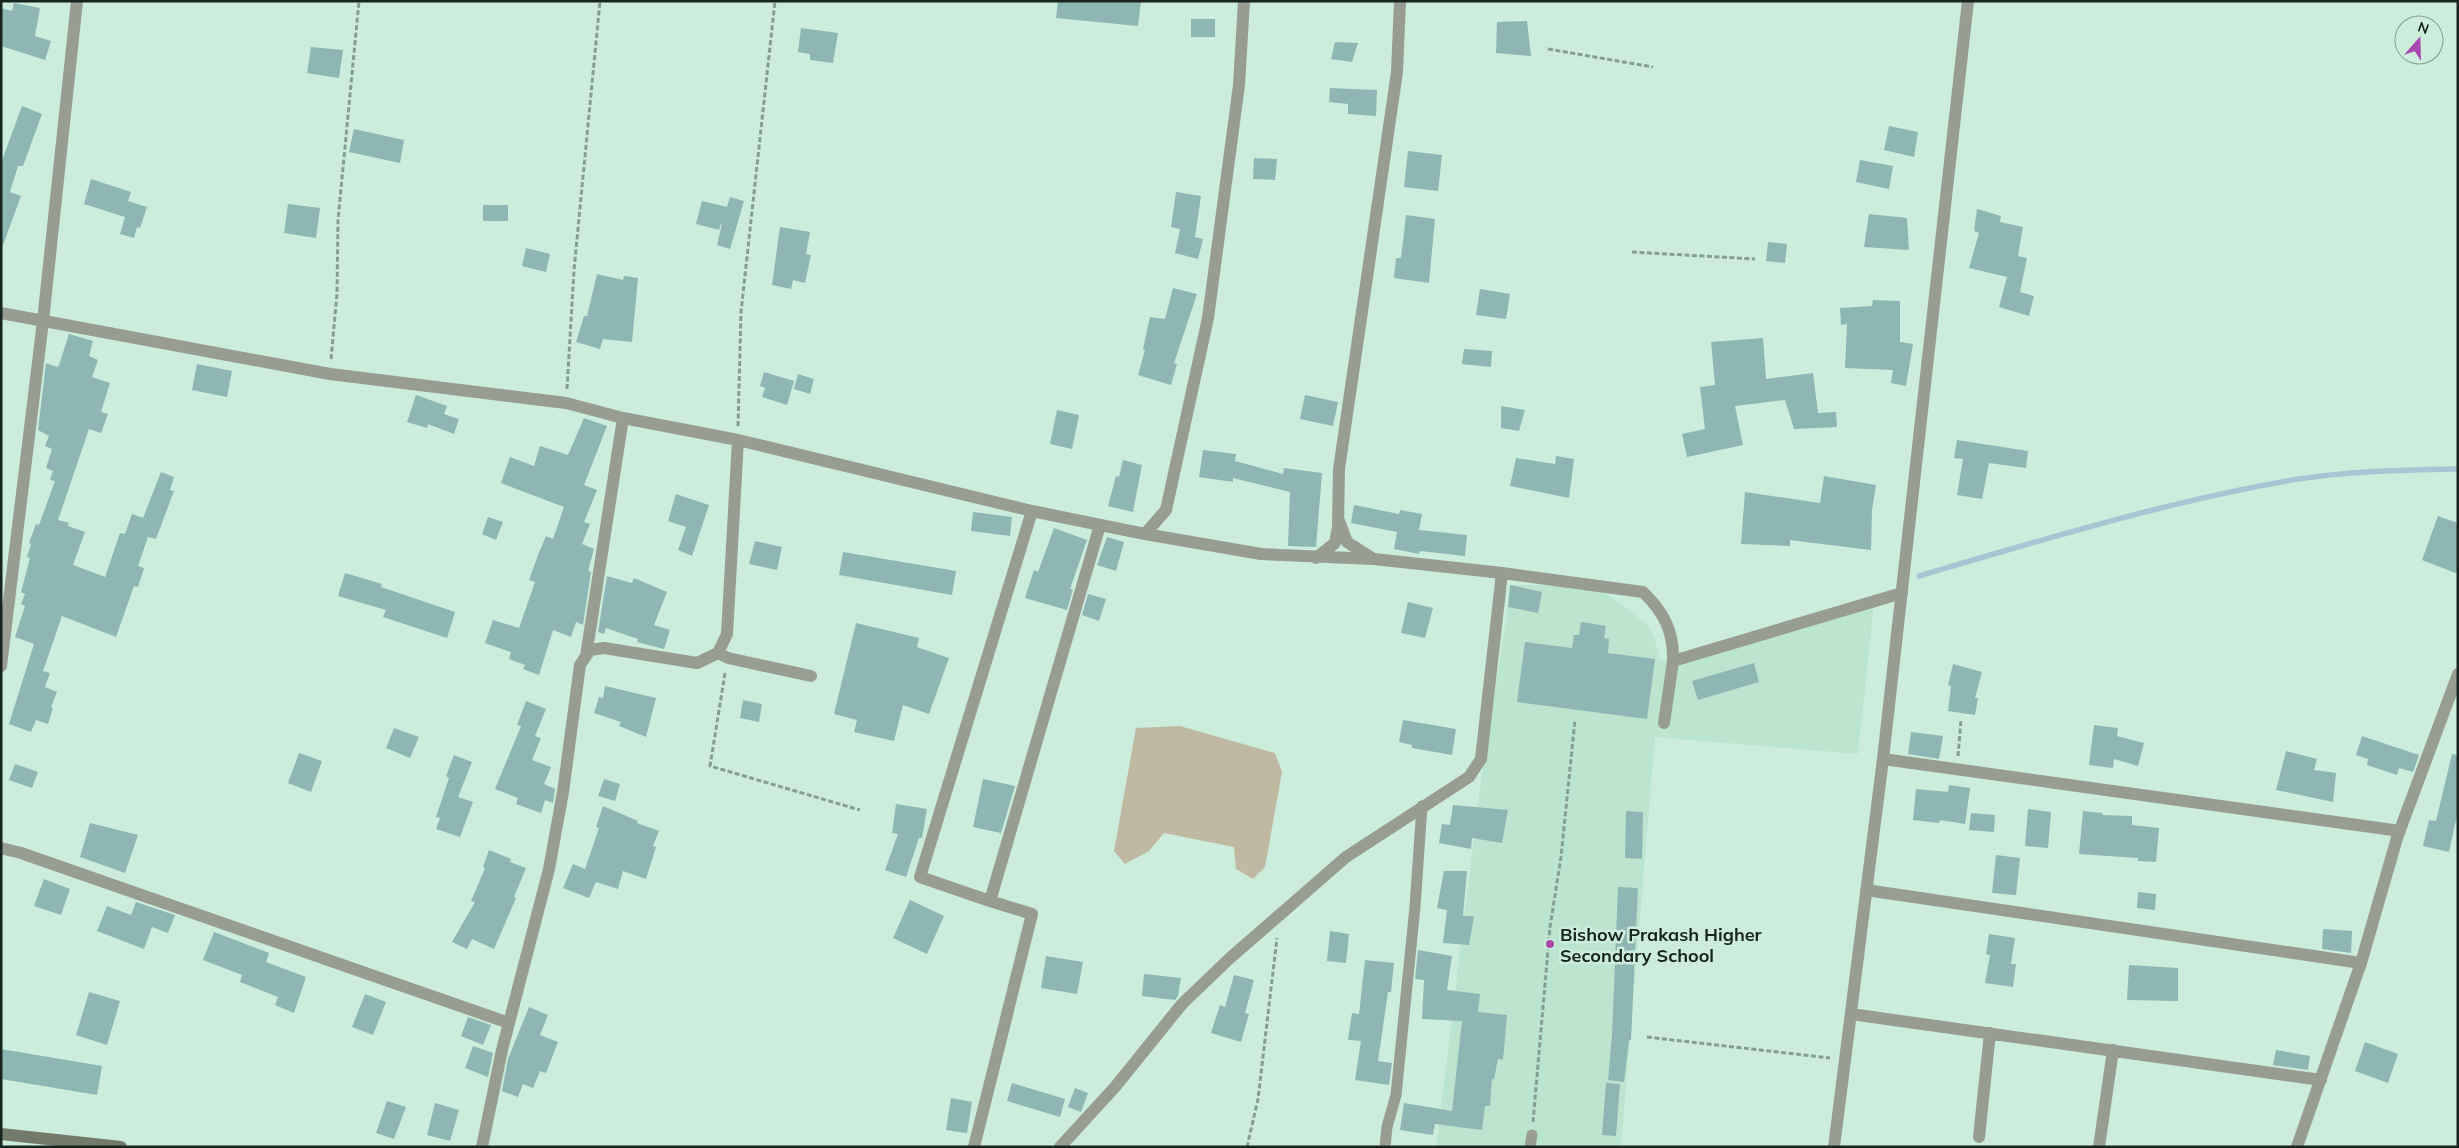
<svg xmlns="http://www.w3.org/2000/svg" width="2459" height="1148" font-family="Mulish,sans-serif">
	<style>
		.built { fill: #bbe5ce }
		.green { fill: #bfb9a2 }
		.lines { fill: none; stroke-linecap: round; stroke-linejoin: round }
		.stream { stroke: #a5c6d4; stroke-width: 5.5 }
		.building { fill: #8eb6b5 }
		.path { stroke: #859e91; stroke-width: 3; stroke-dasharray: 5 2.5; stroke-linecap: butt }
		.lane { stroke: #979d91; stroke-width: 11 }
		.street { stroke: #979d91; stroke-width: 12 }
		.secondary { stroke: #727b69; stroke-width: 12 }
		.poi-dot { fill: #a847ae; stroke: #cceddb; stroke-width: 2 }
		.labels { text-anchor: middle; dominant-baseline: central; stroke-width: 5; stroke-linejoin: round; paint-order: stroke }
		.poi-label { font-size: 18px; font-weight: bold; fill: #18241e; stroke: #cceddb; text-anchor: start }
	</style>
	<rect width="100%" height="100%" fill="#cceddb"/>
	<!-- built -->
	<path class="built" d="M1510,585h85l52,39 8,15 5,21 13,1 201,-56 -16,149 -203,-17 -34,410h-185l45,-367 27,-173z"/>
	<!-- green -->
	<path class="green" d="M1180,726l95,27 7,19 -17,95 -12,12 -17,-10 -2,-22 -70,-14 -15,18 -24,13 -11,-13 22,-123z"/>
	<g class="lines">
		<!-- stream -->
		<path class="stream" d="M1919,576c123,-36 246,-74 373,-96 55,-9 111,-10 166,-11"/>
	</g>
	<!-- building -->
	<path class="building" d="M1058,1h83l-3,25 -82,-8z
		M14,3l26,5 -5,28 16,5 -6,19 -44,-14v-38l11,3z
		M1191,19h24v18h-24z
		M1527,21l4,35 -35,-3 1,-31z
		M801,28l37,5 -5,30 -23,-3v-6l-12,-2z
		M1335,42l23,1 -6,19 -21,-3z
		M311,47l32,3 -4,28 -32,-5z
		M1330,88l47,2 -1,26 -28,-2v-10l-19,-2z
		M22,106l20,8 -19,52h-5l-8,26 11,4 -18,49h-2v-82z
		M1889,126l29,6 -4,25 -30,-7z
		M354,129l50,11 -4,23 -51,-11z
		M1408,151l34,4 -4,36 -34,-4z
		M1254,158l23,1 -2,21 -22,-1z
		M1860,160l33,6 -4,23 -33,-7z
		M91,179l40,13 -3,9 19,6 -7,21 -3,-1 -3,11 -14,-4 5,-17 -41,-13z
		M1176,192l25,4 -6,41 8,2 -5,20 -23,-6 5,-24 -9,-2z
		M730,197l14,4 -14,48 -13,-4 5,-21h-1l-2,6 -23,-6 6,-23 25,6z
		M288,204l32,4 -4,30 -32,-5z
		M483,205h25v16h-25z
		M1977,209l24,7 -1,6 23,5 -5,29 9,2 -7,34 14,4 -5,20 -30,-9 8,-30 -38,-9 10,-35 -5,-2z
		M1869,214l38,4 2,32 -45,-3z
		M1406,215l29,4 -6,64 -35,-5 2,-20h5z
		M780,227l30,5 -4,22 5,1 -6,28 -12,-3 -2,9 -19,-4z
		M1768,242l19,2 -2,19 -19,-2z
		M526,248l24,6 -4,18 -24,-6z
		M597,274l26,6 1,-4 14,2 -6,64 -29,-3 -3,10 -24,-7 8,-26h3z
		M1173,288l24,6 -23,69 3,1 -6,21 -33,-10 7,-25 -2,-1 7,-32 15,2z
		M1480,289l30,5 -4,25 -30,-4z
		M1873,300l27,1v41l13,2 -7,42 -15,-3 2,-13 -48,-2 2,-44 -6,1 -1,-17 32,-2z
		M69,334l24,7 -4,15 9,4 -6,17 18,6 -9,29 7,2 -7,19 -12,-4 -31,91 11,3 -1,3 17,6 -12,33 32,12 15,-44 5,1 7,-20 11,4 18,-46 13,5 -4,13 4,1 -18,48 -8,-2 -10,29 6,2 -6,19 -4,-1 -18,51 -54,-21 -19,55 7,2 -5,14 12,5 -6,15 2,1 -5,16 -12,-4 -5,12 -22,-8 25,-80 -19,-7 10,-31 -4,-2 4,-10 -4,-2 9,-34 -3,-1 4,-13 -2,-1 7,-19 3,1 16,-44 -5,-1 3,-9 -7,-3 6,-19 -7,-3 4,-10 -11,-6 8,-67 11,4 2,-2z
		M1763,338l3,41 47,-6 5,40 18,-1 1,15 -43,2 -9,-29 -50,6 8,39 -56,12 -5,-23 23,-5 -5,-42 15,-2 -4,-43z
		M1464,349l28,2 -1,16 -29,-3z
		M197,364l35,7 -5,26 -35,-7z
		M764,372l30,9 -7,24 -25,-8 3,-9 -5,-2z
		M798,374l16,5 -4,15 -16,-5z
		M416,395l31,11 -3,8 15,5 -5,15 -26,-10 -1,4 -20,-6z
		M1305,395l33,7 -5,24 -33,-7z
		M1501,406l24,4 -6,21 -18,-3z
		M1057,410l22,5 -7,34 -22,-5z
		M584,418l23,8 -23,59 13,5 -13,32 6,2 -8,20 12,5 -6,22 3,1 -8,53 -7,-3 -5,15 -18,-7 -14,45 -16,-6 2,-4 -16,-6 2,-7 -26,-9 8,-23 26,8 16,-46 -6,-2 9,-25 8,-19 7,3 11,-32 -63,-24 9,-26 24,9 6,-20 28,9z
		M1957,440l71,11 -2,17 -37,-5 -7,36 -25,-4 6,-36 -9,-1z
		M1203,450l33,4 -1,7 48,13 1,-6 38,5 -6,74 -28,-1 2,-54 -57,-14v4l-34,-5z
		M1556,456l18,3 -5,39 -59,-12 6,-28 39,6z
		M1123,460l19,5 -9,47 -25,-6 8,-30 3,1z
		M1824,476l52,9 -4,25 -1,40 -81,-10v6l-49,-2 4,-52 75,11z
		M676,494l33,11 -17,51 -14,-6 8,-23 -18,-6z
		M1354,505l45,9 1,-4 22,4 -3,16 48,5 -2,21 -45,-5 -1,3 -25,-5 3,-17 -46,-9z
		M973,512l39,5 -2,19 -39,-5z
		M2438,516l20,7v51l-36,-14z
		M488,517l15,5 -7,18 -14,-6z
		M1054,528l33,12 -17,49h3l-6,21 -42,-12 9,-28 4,2z
		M1107,537l17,5 -8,29 -19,-6z
		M755,541l27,6 -5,23 -28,-6z
		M843,552l113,19 -4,24 -113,-20z
		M345,573l37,11 -1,3 74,25 -8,26 -64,-21 3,-7 -48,-14z
		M607,576l25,7 2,-5 33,14 -13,33 16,5 -6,19 -27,-7 1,-3 -32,-11 -2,6 -6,-2z
		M1510,585l32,7 -4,21 -30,-6z
		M1088,594l18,5 -7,22 -17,-6z
		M1408,602l25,6 -8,30 -24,-5z
		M1581,622l25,4 -2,12 5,1 -1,14 47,6 -8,60 -130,-17 8,-60 47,6 2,-13h5z
		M856,623l63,15 -2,9 32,11 -20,56 -26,-9 -9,36 -40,-9 3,-12 -23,-6z
		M1754,663l5,19 -61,18 -6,-19z
		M1953,664l29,8 -7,26h3l-3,17 -27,-4 3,-25 -3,-1z
		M605,686l51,12 -10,39 -27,-11 2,-4 -27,-9 5,-16 4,1z
		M743,700l19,4 -3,18 -19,-4z
		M526,701l20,8 -11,27 6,2 -9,22 19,7 -7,17 11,5 -2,14 -8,-3 -4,13 -25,-9 2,-6 -23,-9 26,-63 -4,-1z
		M1403,720l53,9 -4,26 -40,-7v-3l-13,-3z
		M2094,725l24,3 -1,8 27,7 -6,23 -24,-7 -1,9 -24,-3z
		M394,728l25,9 -9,21 -24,-10z
		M1911,732l32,4 -4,23 -31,-5z
		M2362,736l57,19 -6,17 -14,-4 -2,7 -30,-10 1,-6 -12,-4z
		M2286,751l31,8 -3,11 22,3 -3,29 -57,-12z
		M299,753l23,8 -11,31 -23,-9z
		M2452,754l6,1v56l-9,41 -26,-6 6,-26 7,1z
		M454,755l18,7 -14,35 15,5 -13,35 -24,-8 4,-11 -4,-1 13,-39 -3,-2z
		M15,764l23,8 -6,16 -23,-8z
		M604,779l16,5 -5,17 -17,-5z
		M983,779l32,7 -14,47 -28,-6z
		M1949,785l21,3 -5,36 -25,-4 -1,3 -26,-3 3,-31 32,3z
		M896,804l31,5 -5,29h-3l-13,39 -21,-7 13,-36 -6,-1z
		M1453,805l55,5 -6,33 -30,-5 -1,11 -32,-6 3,-19 8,1z
		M603,806l35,15 -1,2 22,8 -6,15 3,1 -10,32 -23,-8 -5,18 -22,-7 -7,16 -26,-10 10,-24 12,5 14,-41 -3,-1z
		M2028,809l23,3 -3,36 -23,-2z
		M1626,811l17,1 -1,47 -17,-1z
		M2083,811l20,2 -1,2 30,1v9l27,3 -3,34 -18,-1v-3l-59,-4z
		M1971,813l24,2 -1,17 -25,-2z
		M90,823l48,12 -13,38 -45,-16z
		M489,850l22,9 -1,3 16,6 -12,29 2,1 -22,51 -22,-10 -5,10 -15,-7 23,-40 -4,-1 14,-33 -2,-1z
		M1996,855l24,3 -4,37 -24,-2z
		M1444,871h23l-4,45h11l-5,29 -26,-2 4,-33 -10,-2z
		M44,879l26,10 -9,26 -27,-9z
		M1618,887l20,1 -7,152h-2l-5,42 -16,-2 4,-45z
		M2138,892l18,2 -1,16 -18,-2z
		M910,900l34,16 -17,38 -34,-16z
		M136,902l39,13 -7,18 -16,-6 -8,22 -47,-18 10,-25 24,9z
		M2323,929l29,2 -1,22 -29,-4z
		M1330,931l19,3 -3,29 -19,-2z
		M214,932l55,21 -3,9 40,15 -12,36 -19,-8 3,-8 -38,-15 2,-7 -39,-15z
		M1989,934l26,4 -4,26h5l-3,23 -28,-4 5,-28 -4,-1z
		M1418,950l34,6 -5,34 33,4 -2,18 29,3 -4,45 -5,-1 -4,20h-2l-2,27h-5l-3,24 -47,-6 -2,11 -33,-5 4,-27 48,8 10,-90 -40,-2 2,-39 -9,-1z
		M1046,956l37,6 -6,32 -36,-6z
		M1365,960l29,3 -3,29h-3l-10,69 14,2 -3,22 -34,-5 6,-39 -13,-1 4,-27 7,1z
		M2129,965l49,3v33l-51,-1z
		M1144,974l37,4 -3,18 -3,4 -33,-4z
		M1234,975l20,5 -9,33 4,1 -8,28 -30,-9 9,-28 5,2z
		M89,992l31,9 -13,44 -31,-10z
		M365,994l21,8 -13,33 -21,-8z
		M529,1007l19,8 -8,20 18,7 -12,31 -6,-2 -7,17 -10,-4 -5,13 -16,-6 6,-32z
		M468,1017l23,8 -8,20 -22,-9z
		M2365,1042l33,12 -10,29 -33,-12z
		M473,1046l20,7 -5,24 -23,-9z
		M1,1049l101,17 -5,29 -96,-16z
		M2276,1050l34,6 -2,14 -35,-5z
		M1012,1083l53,16 -5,18 -53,-16z
		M1606,1083l14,1 -4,52 -14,-1z
		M1075,1088l13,5 -7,19 -13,-5z
		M951,1098l21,4 -5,31 -21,-3z
		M387,1101l19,6 -12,32 -18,-6z
		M435,1103l24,7 -9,31 -23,-6z"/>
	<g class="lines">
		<!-- path -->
		<path class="path" d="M1548,49l105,18
			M1632,252l123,7
			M331,359l6,-65 1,-74 21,-219
			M567,389l7,-119 26,-269
			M738,426l3,-114 34,-311
			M725,673l-15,93 150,44
			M1958,756l3,-36
			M1647,1037l183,21
			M1533,1122l17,-195 11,-70 14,-137
			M1247,1147l11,-48 19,-161"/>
		<!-- lane -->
		<path class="lane" d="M1385,1147l2,-20 9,-32 19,-188 7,-101
			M1530,1147l2,-12"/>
		<!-- street -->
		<path class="street" d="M1,313l329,61 236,29 57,15 115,22 294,71 113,23 116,20 113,5 128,14 -21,186 -12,18 -123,80 -116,101 -48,46 -67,83 -55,60
			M1339,521l8,21 25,16
			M1145,534l21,-24 42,-192 31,-233 5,-84
			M1316,558l19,-15 3,-16 1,-58 58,-397 3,-71
			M1502,573l141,19c21,20 31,40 30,69l229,-68
			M718,653l10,5 83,18
			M586,656l37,-238
			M1,666l42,-345 34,-320
			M1664,723l9,-62
			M1883,759l517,72
			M1,848l20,5 488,170
			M1866,890l495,73
			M990,901l-70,-24 112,-366
			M1851,1014l470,66
			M1979,1137l11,-104
			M482,1147l20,-97 47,-181 14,-77 17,-127 10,-15 14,-2 93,15 21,-10 9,-19 11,-194
			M974,1147l58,-233 -42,-13 110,-376
			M1834,1147l49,-388 85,-758
			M2099,1147l14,-97
			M2297,1147l64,-184 36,-125 61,-164"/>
		<!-- secondary -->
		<path class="secondary" d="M1,1134l120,13"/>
	</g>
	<!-- markers -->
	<circle class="poi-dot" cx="1550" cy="944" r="5"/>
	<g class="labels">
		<!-- poi labels -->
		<g class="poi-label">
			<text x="1560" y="934">Bishow Prakash Higher<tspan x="1560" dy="21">Secondary School</tspan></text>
		</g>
	</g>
	<!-- border -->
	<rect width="2459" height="1148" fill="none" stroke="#18241e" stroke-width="5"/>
	<!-- north arrow -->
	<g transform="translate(2419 40) rotate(20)"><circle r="24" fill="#cceddb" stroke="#849d8f"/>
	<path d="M0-4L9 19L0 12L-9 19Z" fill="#a847ae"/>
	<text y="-8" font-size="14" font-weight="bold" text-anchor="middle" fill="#18241e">N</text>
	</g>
</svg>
